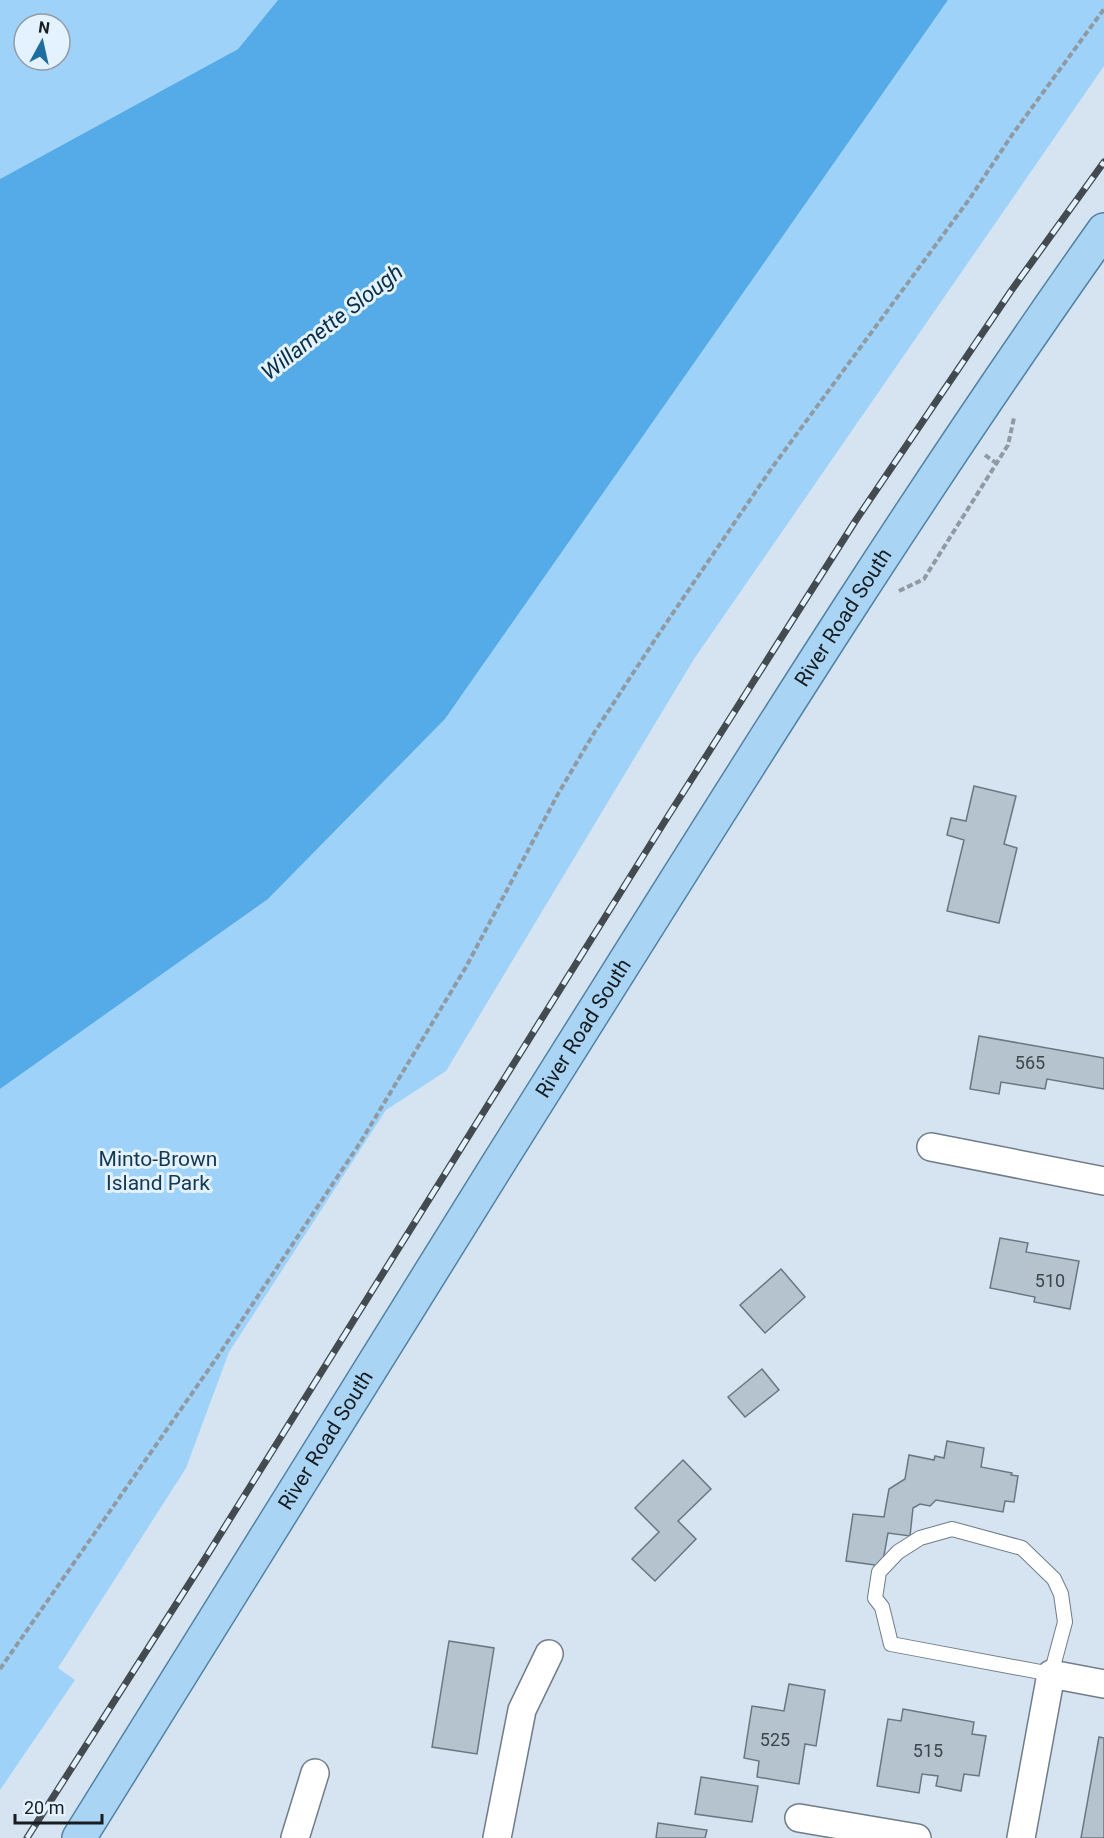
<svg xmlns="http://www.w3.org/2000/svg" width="1104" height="1838" font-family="Roboto,sans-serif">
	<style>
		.green { fill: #9fd2f8; fill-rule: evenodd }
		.water { fill: #54abe7 }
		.building { fill: #b4c3ce; stroke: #697781; stroke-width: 1.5 }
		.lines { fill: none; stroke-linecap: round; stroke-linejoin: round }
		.lane-casing { stroke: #707d88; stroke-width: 16 }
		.street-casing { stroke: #707d88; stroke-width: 30 }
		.primary-casing { stroke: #5282a5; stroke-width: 36 }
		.path { stroke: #8f9aa3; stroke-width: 4; stroke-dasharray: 6 3; stroke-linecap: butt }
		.lane { stroke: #fff; stroke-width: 14 }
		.street { stroke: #fff; stroke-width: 27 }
		.primary { stroke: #aad4f4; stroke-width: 33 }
		.rail-casing { stroke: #434b51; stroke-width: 7 }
		.rail { stroke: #e3f2fe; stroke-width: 4.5; stroke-dasharray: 14; stroke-linecap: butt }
		.labels { text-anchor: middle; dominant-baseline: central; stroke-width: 6; stroke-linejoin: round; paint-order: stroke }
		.number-label { font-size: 18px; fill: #3e464c }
		.street-label { font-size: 21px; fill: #171d21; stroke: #e3f2fe }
		.park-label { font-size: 21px; fill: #133850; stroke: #e3f2fe }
		.water-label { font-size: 22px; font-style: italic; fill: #092f47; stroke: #e3f2fe }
	</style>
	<rect width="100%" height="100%" fill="#d5e4f0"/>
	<!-- green -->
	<path class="green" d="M0,0h278l-40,49 -238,130zM24,24h36v36h-36z
		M948,0h156v66l-410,593 -248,412 -60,39 -157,242 -43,116 -128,200 17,12 -75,110v-701l268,-190 177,-180z"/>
	<!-- water -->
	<path class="water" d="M278,0h670l-503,719 -177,180 -268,190v-910l238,-130z"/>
	<!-- building -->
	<path class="building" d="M974,786l42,10 -12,48 13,4 -18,75 -52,-12 17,-71 -17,-5 4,-17 15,3z
		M979,1036l125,22v31l-57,-10 -2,10 -44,-7 -2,12 -29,-5z
		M1000,1238l28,5 -2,9 53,9 -9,48 -36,-7 1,-5 -45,-9z
		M781,1269l24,28 -40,36 -25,-28z
		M762,1369l17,21 -34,27 -17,-20z
		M947,1441l37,7 -3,19 31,6 -1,2 7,1 -4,26 -9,-1 -2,11 -67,-12 -6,6 -10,-2 -7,4 -3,28 -22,-3 -6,33 -36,-5 7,-47 31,3 5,-28 16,-10 4,-24 25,5 1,-4 9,2z
		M683,1460l28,29 -33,32 18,18 -41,42 -23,-22 27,-27 -24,-24z
		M449,1641l45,7 -17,106 -45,-7z
		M789,1684l36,6 -9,56 -11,-2 -6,40 -42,-7 2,-16 -15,-3 8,-52 32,5z
		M903,1709l71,13 -2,12 14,2 -7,40 -15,-2 -3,17 -25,-5 2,-10 -16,-2 -3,19 -42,-7 11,-67 13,2z
		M1099,1737l5,1v100h-23z
		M701,1777l57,9 -6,36 -57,-8z
		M658,1823l49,7 -2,8h-49z"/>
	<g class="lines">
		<!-- lane casing -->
		<g class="lane-casing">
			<path id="lane" d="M952,1529l70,19 32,31 7,15 4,28 -14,52 -160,-30 -9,-37 -7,-9 4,-26 19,-20 22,-14z"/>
		</g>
		<!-- street casing -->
		<g class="street-casing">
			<path id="street" d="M931,1147l173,34
				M799,1818l118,20
				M295,1838l20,-65
				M497,1838l25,-128 27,-56
				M1021,1838l30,-164 53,10"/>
		</g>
		<!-- primary casing -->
		<g class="primary-casing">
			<g id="primary">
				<path id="s1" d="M79,1838c175,-283 350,-565 527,-846 161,-257 322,-514 498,-762"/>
			</g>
		</g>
		<!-- path -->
		<path class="path" d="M985,455l11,8
			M899,591l25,-12 3,-5 81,-129 6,-27
			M0,1669l218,-313 142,-213 106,-176 92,-173 36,-61 62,-95 115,-169 197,-268 44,-66 92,-126"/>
		<!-- lane -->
		<use href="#lane" class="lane"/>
		<!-- street -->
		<use href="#street" class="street"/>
		<!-- primary -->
		<use href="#primary" class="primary"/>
		<!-- rail casing -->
		<g class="rail-casing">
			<path id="rail" d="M27,1838l176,-276 462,-741 191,-301 155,-229 93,-129"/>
		</g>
		<!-- rail -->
		<use href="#rail" class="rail"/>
	</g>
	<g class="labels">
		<!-- number labels -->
		<g class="number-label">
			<text x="1030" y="1062">565</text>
			<text x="1050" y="1280">510</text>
			<text x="775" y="1739">525</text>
			<text x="928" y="1750">515</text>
		</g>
		<!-- street labels -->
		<g class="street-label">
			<text stroke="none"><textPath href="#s1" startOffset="1440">River Road South</textPath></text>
			<text stroke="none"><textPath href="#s1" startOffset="954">River Road South</textPath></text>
			<text stroke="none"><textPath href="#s1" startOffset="468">River Road South</textPath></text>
		</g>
		<!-- park labels -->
		<g class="park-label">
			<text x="158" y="1159">Minto-Brown<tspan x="158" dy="24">Island Park</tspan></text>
		</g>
		<!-- water labels -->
		<g class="water-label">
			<text transform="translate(332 322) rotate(-38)">Willamette Slough</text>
		</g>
	</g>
	<!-- north arrow -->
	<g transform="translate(42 42) rotate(8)"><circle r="28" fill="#e3f2fe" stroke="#919da6" stroke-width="1.5"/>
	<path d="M0-4.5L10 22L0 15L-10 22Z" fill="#1e6ea0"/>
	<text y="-9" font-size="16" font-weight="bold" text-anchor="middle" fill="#171d21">N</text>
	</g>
	<!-- scale -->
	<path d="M15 1814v9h87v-9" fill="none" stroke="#171d21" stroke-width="3"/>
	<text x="24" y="1814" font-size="18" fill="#171d21" stroke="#e3f2fe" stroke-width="4.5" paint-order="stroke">20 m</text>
</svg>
